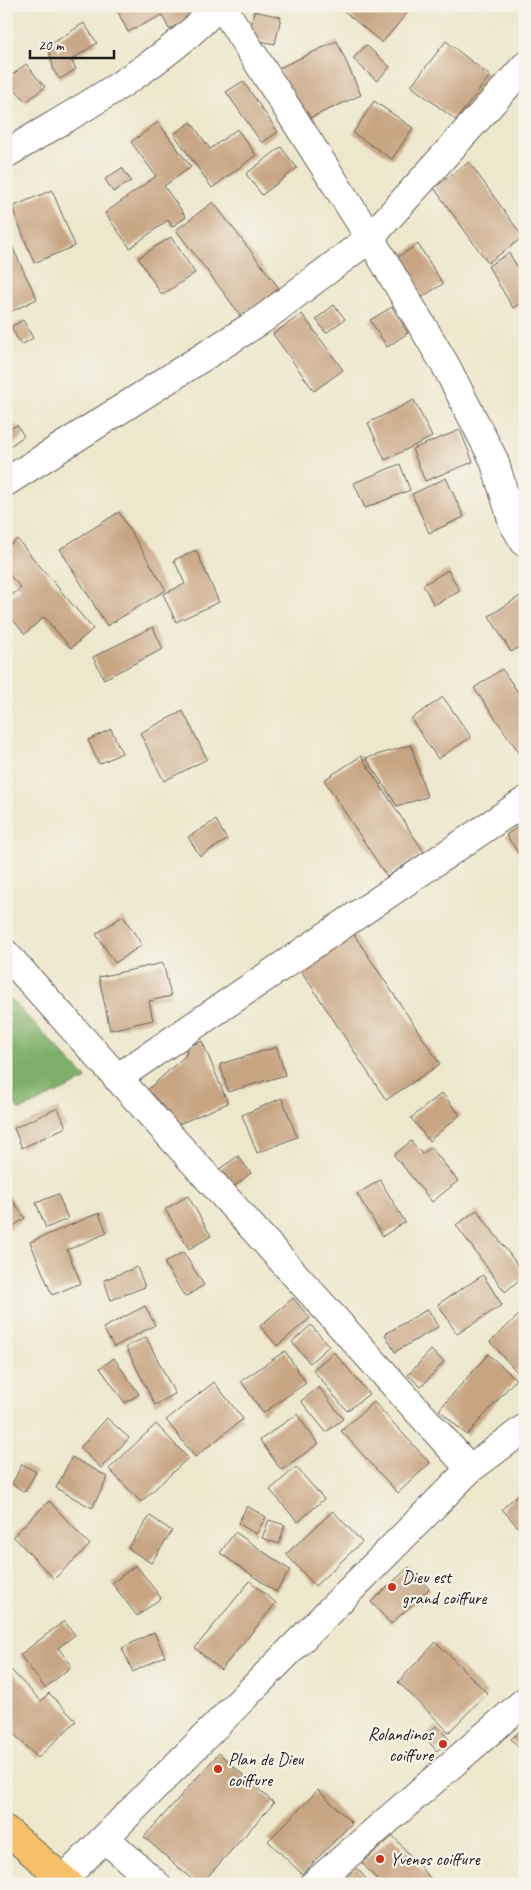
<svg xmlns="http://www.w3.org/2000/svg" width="531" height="1890" font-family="Caveat,sans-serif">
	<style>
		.forest { fill: #7eaf69; stroke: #4d6642 }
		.building { fill: #c7a583 }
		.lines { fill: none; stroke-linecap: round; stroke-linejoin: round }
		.minor-casing { stroke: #65635a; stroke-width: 30 }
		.primary-casing { stroke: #65635a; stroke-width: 30 }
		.minor { stroke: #fff; stroke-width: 28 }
		.primary { stroke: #f6c06b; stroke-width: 28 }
		.poi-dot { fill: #c8321e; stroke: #f7f3e8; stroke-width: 2 }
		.labels { text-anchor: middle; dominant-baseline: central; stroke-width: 4.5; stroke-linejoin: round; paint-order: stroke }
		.poi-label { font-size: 18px; fill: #1c1c1c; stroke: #f7f3e8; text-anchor: start }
	</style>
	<rect width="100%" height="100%" fill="#f7f3e8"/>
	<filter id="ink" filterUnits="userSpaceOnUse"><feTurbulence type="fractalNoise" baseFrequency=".02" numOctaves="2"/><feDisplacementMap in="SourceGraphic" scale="10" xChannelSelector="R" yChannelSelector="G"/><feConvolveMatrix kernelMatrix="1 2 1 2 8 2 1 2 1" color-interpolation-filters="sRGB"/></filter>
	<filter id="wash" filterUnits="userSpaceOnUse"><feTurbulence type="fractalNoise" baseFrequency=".0096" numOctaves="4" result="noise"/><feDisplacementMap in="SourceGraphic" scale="20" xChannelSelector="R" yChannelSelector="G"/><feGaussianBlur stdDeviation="1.12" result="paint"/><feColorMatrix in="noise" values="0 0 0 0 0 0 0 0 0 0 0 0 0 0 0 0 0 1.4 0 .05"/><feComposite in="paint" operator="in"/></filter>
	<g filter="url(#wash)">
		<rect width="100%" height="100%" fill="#ede7cc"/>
		<!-- forest -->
		<path class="forest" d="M6,994l81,85 -67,31 -14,-13z"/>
		<g id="blocks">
			<!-- building -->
			<path class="building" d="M115,6h70l5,12 -21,11 -7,-14 -34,17z
				M338,6h75l-31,37z
				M254,11l27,6 -6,27 -26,-5z
				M84,23l13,20 -26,17 5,9 -16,10 -6,-8 -6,-25z
				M337,41l24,54 -58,26 -24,-53z
				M446,41l44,35 -34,44 -45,-34z
				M366,45l24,22 -13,14 -24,-22z
				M26,64l19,23 -19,15 -19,-23z
				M243,81l35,51 -16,11 -36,-51z
				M374,101l39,27 -21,31 -39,-26z
				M158,122l33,45 -27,19 22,31 -14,10 -4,-7 -38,28 -25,-35 51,-37 -25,-34z
				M191,122l19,27 27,-20 19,26 -44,33 -38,-54z
				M281,147l16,21 -35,27 -16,-21z
				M469,162l54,75 -35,26 -54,-75z
				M122,168l9,13 -18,11 -8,-13z
				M52,190l23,56 -41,17 -22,-56z
				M213,202l66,86 -37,29 -66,-87z
				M6,234l31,65 -31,15z
				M171,237l24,36 -33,22 -24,-37z
				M418,244l25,40 -26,16 -25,-39z
				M509,253l16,26v21l-12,8 -25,-42z
				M334,305l11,14 -19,14 -10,-14z
				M392,307l16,26 -21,14 -17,-27z
				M302,314l41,56 -29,21 -41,-57z
				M23,320l10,18 -12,7 -10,-18z
				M414,400l18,37 -47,23 -17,-37z
				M17,425l7,11 -15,11 -3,-3v-13z
				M460,430l13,32 -48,19 -13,-32z
				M400,464l10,26 -45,18 -11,-25z
				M446,478l18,39 -35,16 -17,-39z
				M119,512l47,78 -59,36 -47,-77z
				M17,539l76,90 -22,19 -27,-31 -19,17 -19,-22v-12l15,-12 -15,-17v-23z
				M196,550l23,52 -43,20 -13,-28 22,-10 -11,-24z
				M448,570l12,21 -26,14 -11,-20z
				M525,593v51l-14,8 -22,-36z
				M153,627l10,22 -59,30 -11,-22z
				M502,669l23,33v59l-51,-73z
				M443,697l28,40 -33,22 -27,-40z
				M183,711l24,48 -43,22 -24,-48z
				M111,729l11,24 -23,11 -11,-24z
				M411,745l16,52 -30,9 -31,-48z
				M361,756l63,96 -37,25 -63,-97z
				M216,820l11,20 -27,16 -12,-19z
				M525,822v41l-19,-28z
				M123,916l19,29 -27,18 -19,-29z
				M353,933l87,131 -54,36 -86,-131z
				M163,963l8,33 -22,5 4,19 -43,10 -11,-53z
				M202,1041l26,62 -54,23 -30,-33 42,-38 1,-8z
				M277,1047l8,28 -57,17 -8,-28z
				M442,1093l18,22 -31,26 -18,-23z
				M282,1098l15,39 -40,16 -15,-38z
				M58,1108l8,19 -44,21 -8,-20z
				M411,1141l11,13 9,-7 27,34 -26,21 -38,-47z
				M238,1156l13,17 -19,15 -14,-18z
				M380,1180l25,42 -22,14 -26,-42z
				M6,1191l19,27 -19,13z
				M58,1194l10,25 -22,9 -10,-25z
				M188,1196l23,40 -22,13 -24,-40z
				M477,1210l48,65 -20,17 -49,-67z
				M99,1213l8,20 -40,17 14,33 -29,12 -22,-53z
				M183,1252l21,33 -19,12 -21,-34z
				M137,1267l8,20 -34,13 -7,-20z
				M483,1275l19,30 -45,29 -19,-30z
				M293,1298l17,20 -33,28 -17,-20z
				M145,1306l10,19 -41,22 -11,-19z
				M428,1309l10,18 -43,25 -10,-18z
				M521,1313l4,4v50l-7,6 -28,-31z
				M311,1325l18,21 -19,17 -18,-21z
				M146,1337l29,57 -20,11 -29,-58z
				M431,1350l13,12 -23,25 -13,-12z
				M285,1351l21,32 -43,30 -22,-32z
				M334,1352l35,42 -22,17 -34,-41z
				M488,1354l28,25 -49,56 -28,-25z
				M114,1358l25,36 -14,9 -25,-35z
				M214,1382l29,37 -48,38 -29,-37z
				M319,1387l24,32 -17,13 -25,-31z
				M374,1402l56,61 -32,30 -57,-62z
				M297,1414l21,30 -37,26 -21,-30z
				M107,1418l22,20 -28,30 -21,-20z
				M156,1424l32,34 -47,44 -32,-33z
				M72,1457l36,20 -16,31 -36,-20z
				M22,1464l14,8 -11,20 -13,-8z
				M296,1467l28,32 -26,23 -28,-32z
				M525,1488v47l-23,-26z
				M49,1501l41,44 -36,34 -41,-43z
				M247,1506l19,11 -10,17 -18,-11z
				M333,1511l29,31 -47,44 -29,-32z
				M150,1516l22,15 -21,32 -23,-15z
				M269,1520l16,5 -6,19 -17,-6z
				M235,1532l55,38 -14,22 -56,-39z
				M136,1565l25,33 -24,18 -25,-33z
				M409,1567l20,22 -38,35 -20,-22z
				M250,1581l26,22 -55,67 -26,-22z
				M64,1621l11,14 -17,13 14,18 -27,22 -25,-33z
				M154,1632l11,24 -32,16 -11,-24z
				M436,1642l51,51 -38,39 -51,-50z
				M6,1665l35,36 8,-8 27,28 -38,37 -32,-32z
				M436,1726l13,13 -12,12 -13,-14z
				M525,1727v28l-14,-16z
				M219,1753l55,50 -73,81h-4l-53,-47z
				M318,1790l34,33 -50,51 -34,-33z
				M393,1836l42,48h-54l-19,-21z
				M357,1868l13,16h-31z"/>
		</g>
	</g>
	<g filter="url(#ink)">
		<use href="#blocks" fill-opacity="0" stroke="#65635a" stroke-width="1"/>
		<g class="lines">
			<!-- minor casing -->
			<g class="minor-casing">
				<path id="minor" d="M222,6l148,232 76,128 48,94 19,63 12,20
					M6,154c72,-44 154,-86 212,-148
					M6,482l254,-161 110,-83 155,-172
					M6,954l464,515
					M117,1078l408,-277
					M105,1838l51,46
					M64,1879l406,-410 55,-41
					M314,1884l211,-183"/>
			</g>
			<!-- primary casing -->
			<g class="primary-casing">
				<path id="primary" d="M6,1830l63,54"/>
			</g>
			<!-- minor -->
			<use href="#minor" class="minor"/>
			<!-- primary -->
			<use href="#primary" class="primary"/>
		</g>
	</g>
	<!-- markers -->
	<g class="poi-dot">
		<circle cx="392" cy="1587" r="5"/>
		<circle cx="443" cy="1744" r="5"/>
		<circle cx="218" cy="1769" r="5"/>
		<circle cx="380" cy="1859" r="5"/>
	</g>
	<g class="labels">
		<!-- poi labels -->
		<g class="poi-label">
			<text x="402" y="1577">Dieu est<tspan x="402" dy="21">grand coiffure</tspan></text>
			<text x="433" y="1734" text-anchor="end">Rolandinos<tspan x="433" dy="21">coiffure</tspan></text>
			<text x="228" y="1759">Plan de Dieu<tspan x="228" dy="21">coiffure</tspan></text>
			<text x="390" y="1859">Yvenos coiffure</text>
		</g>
	</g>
	<!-- margin -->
	<rect width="531" height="1890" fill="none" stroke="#f7f3e8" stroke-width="25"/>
	<!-- scale -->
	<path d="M30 50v8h84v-8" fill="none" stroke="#1c1c1c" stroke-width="2.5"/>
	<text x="38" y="50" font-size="15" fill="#1c1c1c" stroke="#f7f3e8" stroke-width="4" paint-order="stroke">20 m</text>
</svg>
